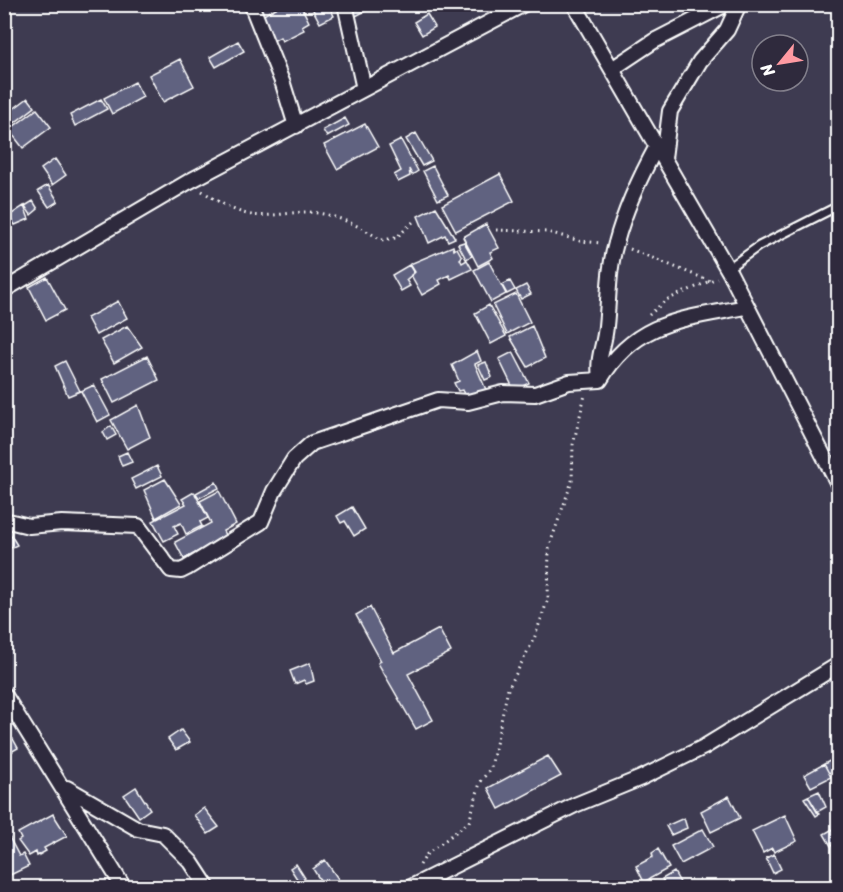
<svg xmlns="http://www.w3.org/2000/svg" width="843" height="892" font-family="Sriracha,sans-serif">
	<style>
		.building { fill: #606280; stroke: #fff; stroke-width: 1.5 }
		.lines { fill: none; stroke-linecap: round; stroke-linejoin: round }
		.lane-casing { stroke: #fff; stroke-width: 11 }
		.street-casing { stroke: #fff; stroke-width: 18 }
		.path { stroke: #fff; stroke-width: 3; stroke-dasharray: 1.5 4.5; stroke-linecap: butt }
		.lane { stroke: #2f2a3d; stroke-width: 7 }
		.street { stroke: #2f2a3d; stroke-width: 14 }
	</style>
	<rect width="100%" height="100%" fill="#3e3b51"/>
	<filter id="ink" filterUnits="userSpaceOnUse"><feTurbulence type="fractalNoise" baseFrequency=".0167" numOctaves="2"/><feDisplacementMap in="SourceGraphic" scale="12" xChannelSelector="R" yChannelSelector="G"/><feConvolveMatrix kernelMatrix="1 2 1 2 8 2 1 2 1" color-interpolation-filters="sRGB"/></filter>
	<g filter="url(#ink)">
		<!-- building -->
		<path class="building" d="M283,4h17l9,18 -7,4 2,4 -22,11 -2,-4 -9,5 -13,-24z
			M310,4h18l6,12 -14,7z
			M350,4h28l-22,12z
			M427,14l8,13 -13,8 -8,-13z
			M238,41l6,10 -28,16 -6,-10z
			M180,59l14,27 -31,16 -14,-27z
			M135,82l8,15 -31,17 -8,-16z
			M28,98l7,9 -26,20 -5,-11z
			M101,99l6,10 -32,17 -5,-11z
			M37,109l14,18 -28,21 -14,-18z
			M345,118l4,7 -22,12 -4,-7z
			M365,124l13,23 -41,22 -13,-24z
			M416,133l16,28 -10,5 -16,-27z
			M401,140l17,31 -6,4 -3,-6 1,7 -12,6 -4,-7 7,-4 -12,-25z
			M55,159l11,16 -14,10 -11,-16z
			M433,166l15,29 -10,5 -15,-29z
			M500,174l14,27 -58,30 -14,-26z
			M48,185l10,16 -9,6 -11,-16z
			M33,201l5,8 -7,6 -6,-9z
			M24,206l5,13 -14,6 -6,-9z
			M436,207l19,31 -7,3 -3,-6 -16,8 -11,-27z
			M486,224l13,24 -9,4 3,6 -15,8 -15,-29z
			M464,242l8,14 -6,3 -8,-15z
			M453,246l1,4 3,-2 5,9 -2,2 2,4 5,-3 5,9 -21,10 -2,-4 -10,5 2,4 -19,11 -11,-20 4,-3 -5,-8z
			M489,262l17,32 -15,8 -17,-32z
			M409,265l5,8 -8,7 4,6 -9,5 -9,-16z
			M47,277l18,33 -19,10 -17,-33z
			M510,281l5,9 -8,4 -5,-9z
			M526,285l5,9 -10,5 -5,-9z
			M516,294l14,28 -23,12 -14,-29z
			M118,301l9,17 -31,17 -9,-17z
			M489,305l17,31 -15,8 -16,-31z
			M127,326l15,21 -28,16 -13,-23z
			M532,326l13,32 -17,9 -18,-30z
			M477,351l4,10 -6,3 12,28 -20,8 -5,-10 -4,1 -4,-8 5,-2 -7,-16z
			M513,352l16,31 -15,7 -15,-31z
			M147,356l12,24 -45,23 -12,-24z
			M65,361l15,30 -12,5 -13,-30z
			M486,362l6,15 -7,3 -7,-15z
			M94,385l16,30 -13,7 -16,-31z
			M138,405l12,32 -23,12 -16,-29z
			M111,426l5,9 -9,5 -4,-8z
			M127,452l5,10 -10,4 -4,-10z
			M157,466l5,10 -26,13 -5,-10z
			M165,479l16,25 -25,14 -12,-28z
			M216,482l3,6 -20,10 -3,-5z
			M219,491l17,33 -13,7 3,6 -42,22 -9,-17 36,-19 -11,-22z
			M194,492l14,26 -8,4 2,4 -16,8 -5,-11 -7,3 4,8 -14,7 -11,-20 33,-17 -4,-5z
			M352,507l13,22 -11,7 -9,-15 -4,2 -4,-7z
			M4,524l13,21 -13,6z
			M370,607l24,46 45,-24 12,23 -43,22 25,46 -17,9 -38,-66 3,-2 -25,-46z
			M310,663l4,18 -8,3 -2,-4 -9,4 -5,-13z
			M181,730l9,12 -14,8 -8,-11z
			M4,738l4,3 5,-2 5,9 -14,8z
			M548,756l13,20 -62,33 -11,-21z
			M837,757l1,11 -9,5 -5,-9z
			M824,764l7,13 -20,10 -7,-12z
			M136,787l14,22 -11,8 -15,-22z
			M819,791l7,16 -9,5 -9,-16z
			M729,796l11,22 -29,14 -10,-21z
			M808,796l11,18 -3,2 -12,-18z
			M204,808l15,19 -11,7 -14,-19z
			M53,814l14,22 -23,12 2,3 -9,5 -1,-4 -7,4 -11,-15 3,-2 -3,-6z
			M785,815l12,26 -23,11 -2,-4 -9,5 -11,-22z
			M684,818l3,10 -16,7 -5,-9z
			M838,826v16l-7,4 -7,-12z
			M703,829l10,18 -32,17 -10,-18z
			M9,837l10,19 4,-2 6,12 -25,12v-39z
			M658,849l11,19 -25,14 -8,-16 17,-9 -1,-4z
			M774,854l7,15 -8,4 -7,-15z
			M325,860l14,20 -11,8h-3l-12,-19z
			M296,864l9,14 -6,4 -9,-14z
			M674,872l9,16h-16l-5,-9z"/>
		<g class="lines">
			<!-- lane casing -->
			<g class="lane-casing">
				<path id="lane" d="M727,269l32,-23 79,-40"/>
			</g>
			<!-- street casing -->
			<g class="street-casing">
				<path id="street" d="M251,4l32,80 13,42
					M345,4l19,85
					M574,4l156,269 108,211
					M612,69l42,-28 72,-37
					M664,158l6,-47 30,-50 27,-31 12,-26
					M4,290l184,-108 336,-178
					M600,380c-3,-26 4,-31 6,-54 3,-28 2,-56 10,-83 9,-34 24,-66 41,-97
					M4,520l25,6 33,-3 76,3 33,44 10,1 6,-3 74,-46 13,-31 20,-32 18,-16 126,-43 30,2 35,-9 32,1 34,-12 31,-2c36,-60 84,-61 146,-73
					M4,694l120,194
					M67,788l71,41 25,5 28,28 17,26
					M409,888l166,-83 66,-27 63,-31 134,-82"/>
			</g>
			<!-- path -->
			<path class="path" d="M202,191c16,10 31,21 50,24 16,2 35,-2 51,-3 26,-1 58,14 78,28l15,-2 18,-17
				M496,230l52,2 32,9 21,2
				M630,249l80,32
				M649,315l17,-15 51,-22
				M420,865l7,-11 42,-32 11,-39 11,-16 17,-78 26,-50 14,-40 1,-52 23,-66 1,-36 12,-50"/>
			<!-- lane -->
			<use href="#lane" class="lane"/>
			<!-- street -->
			<use href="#street" class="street"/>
		</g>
	</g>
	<!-- margin -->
	<rect width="843" height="892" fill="none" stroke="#2f2a3d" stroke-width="24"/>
	<rect x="12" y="12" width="819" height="868" fill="none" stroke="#fff" stroke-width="2" filter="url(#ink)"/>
	<!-- north arrow -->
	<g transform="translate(780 63) rotate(240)"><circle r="28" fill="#2f2a3d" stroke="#827f8b" stroke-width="1.5"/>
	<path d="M0-4.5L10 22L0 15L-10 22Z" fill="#ff9aa2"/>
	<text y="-9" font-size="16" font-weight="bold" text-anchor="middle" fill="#ffffff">N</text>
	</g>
</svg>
